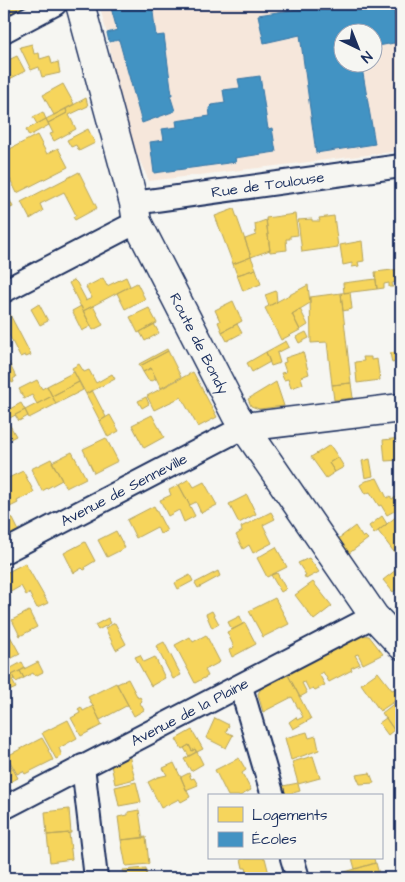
<svg xmlns="http://www.w3.org/2000/svg" width="405" height="882" font-family="'Architects Daughter',sans-serif">
	<style>
		.built { fill: #f6e7db; fill-rule: evenodd }
		.homes { fill: #f6d55c; stroke: #b4a35d }
		.schools { fill: #4393c3; stroke: #3775a5 }
		.lines { fill: none; stroke-linecap: round; stroke-linejoin: round }
		.minor-casing { stroke: #1b2f5e; stroke-width: 26 }
		.tertiary-casing { stroke: #1b2f5e; stroke-width: 31 }
		.minor { stroke: #f6f6f2; stroke-width: 22 }
		.tertiary { stroke: #f6f6f2; stroke-width: 28 }
		.labels { text-anchor: middle; dominant-baseline: central; stroke-width: 5; stroke-linejoin: round; paint-order: stroke }
		.street-label { font-size: 15px; fill: #1b2f5e; stroke: #f6f6f2 }
	</style>
	<rect width="100%" height="100%" fill="#f6f6f2"/>
	<filter id="ink" filterUnits="userSpaceOnUse"><feTurbulence type="fractalNoise" baseFrequency=".02" numOctaves="2"/><feDisplacementMap in="SourceGraphic" scale="10" xChannelSelector="R" yChannelSelector="G"/><feConvolveMatrix kernelMatrix="1 2 1 2 8 2 1 2 1" color-interpolation-filters="sRGB"/></filter>
	<g filter="url(#ink)">
		<!-- built -->
		<path class="built" d="M99,4h294l3,26h5v121l-252,30 -24,-52 -8,-24 -8,-63zM342,32h30v30h-30z"/>
		<!-- homes -->
		<path class="homes" d="M4,4h25l-25,13z
			M32,44l2,10 5,-1 1,6 10,-3 2,8 6,-2 2,11 -18,4 -3,-10 -8,3 -11,-23z
			M17,56l8,15 -21,11v-21v1z
			M63,84l11,20 -20,11 -11,-20z
			M86,98l2,8 -19,9 7,14 -22,12 -4,-7 3,-1 -5,-10 19,-10 -1,-4z
			M66,109l1,4 -19,10 -2,-4z
			M43,112l3,7 -9,5 -4,-7z
			M46,119l3,6 -20,11 -3,-6z
			M88,129l7,14 -16,8 -3,-6 -5,2 -4,-7z
			M37,135l10,19 11,-6 10,19 -51,26 -13,-26v-15z
			M79,172l18,36 -22,12 -2,-3 3,-2 -12,-23 -24,12 3,7 -13,8 -9,-17z
			M4,188l9,19 -9,4z
			M234,209l17,48 -18,7 -18,-48z
			M295,214l3,21 -8,1v3h-4l1,11 -17,2 -4,-34z
			M334,216l4,31 -36,5 -4,-32 14,-1v2h8l-1,-3z
			M266,220l4,30 -19,7 -6,-18 11,-4 -1,-11z
			M362,241l2,20 -6,1 1,4 -7,1v-4l-9,2 -3,-20z
			M251,257l5,12 -19,6 -4,-11z
			M256,269l5,15 -18,7 -6,-16z
			M401,269v12l-9,2 1,4h-4v-4l-5,1v4l-7,1 -2,-17z
			M126,277l4,9 -47,25 -14,-28 5,-3 3,3 9,17 -1,1 7,-3 -6,-11 17,-9 4,8z
			M376,279l1,10 -33,4 -1,-10z
			M137,283l8,16 -20,10 -8,-16z
			M308,285l2,18 -18,11 8,16 -19,10 -16,-32z
			M276,291l1,11 -8,4 -4,-11z
			M350,292l2,17 -9,2 -2,-18z
			M341,293l10,90 -19,2 -5,-43 -16,1 -1,-46z
			M233,301l9,20 -20,11 -4,-10 2,-1 -5,-11z
			M39,304l9,17 -8,4 -9,-16z
			M81,306l10,20 -9,5 -10,-20z
			M93,306l10,19 -10,5 -10,-19z
			M6,307l25,48 -5,2 -1,-2 -5,2 -16,-32v-17z
			M149,308l8,15 -19,10 -8,-16z
			M300,309l8,16 -8,5 -8,-16z
			M154,324l5,9 -14,8 -5,-9z
			M237,324l5,9 -15,8 -5,-9z
			M306,332l3,6 -10,5 -3,-6z
			M286,341l3,6 -12,6 3,10 -9,3 -5,-14z
			M167,349l1,2 -28,15 -1,-2z
			M168,351l13,26 -20,11 -10,-20 -8,4 -3,-6z
			M401,351v28h-3l-2,-17 -4,1 -2,-10z
			M266,352l4,10 -18,10 -5,-9z
			M303,352l6,22 -8,3 2,7 -12,4 -3,-9 -4,1 -3,-7 5,-1 -3,-9 3,-1 -1,-4z
			M4,353l12,24 -3,2 1,3 -2,1 -8,-15z
			M363,357h8v3l6,-1 3,21 -23,3 -2,-21 9,-1z
			M79,364l5,8 5,-2 7,13 16,-9 3,5 -29,15 -14,-26z
			M151,368l5,11 -4,2 -4,-1 -5,-8z
			M74,372l5,10 -27,14 -5,-10z
			M193,372l24,45 -19,10 -17,-30 -27,13 -7,-14z
			M37,380l5,9 5,-3 5,10 -15,8 -5,-9 -8,4 -5,-10z
			M79,382l4,8 -27,14 -4,-8z
			M276,382l8,24 -25,3 -8,-3 -3,-7z
			M351,383l2,15 -19,2 -2,-15z
			M92,390l14,27 -6,4 -14,-27z
			M52,396l4,8 -27,14 -4,-8z
			M146,397l3,7 -7,4 -4,-7z
			M21,403l4,7 -21,11v-9z
			M25,410l3,6 -9,5 -4,-6z
			M110,415l9,16 -11,6 -8,-16z
			M152,415l12,22 -20,11 -12,-23z
			M8,422l8,14 -6,3 -6,-12v-3z
			M106,438l12,23 -24,12 -11,-24z
			M401,438v22l-16,1 -2,-21z
			M330,445l8,12 -9,6 6,9 -9,6 -15,-21z
			M72,452l14,26 -20,10 -14,-26z
			M338,457l6,10 -9,5 -6,-9z
			M51,459l11,21 -20,11 -11,-22z
			M370,459l3,17 -8,2 -3,-17z
			M23,471l11,21 -17,9 1,2 -10,5 -4,-7v-21z
			M377,478l10,20 3,-2 2,3 9,-4v18l-3,-4 -11,6 -6,-10 -2,1 -9,-14 -5,2 -5,-9 6,-4z
			M189,479l5,8 10,-5 13,23 -16,8 -5,-11 -6,3 -11,-20z
			M179,485l16,31 -11,6 -5,-12 -11,6 -8,-16 11,-5 -2,-5z
			M247,495l9,19 -17,9 -10,-19z
			M154,506l13,25 -7,3 -3,-7 -21,11 -9,-18z
			M271,512l4,7 -12,6 9,18 -19,10 -4,-8 -6,4 -7,-14 6,-4 -1,-4z
			M382,516l5,8 -13,10 -5,-8z
			M397,516l4,5v34l-4,-6 -3,3 -16,-21z
			M12,517l7,14 -8,5 -7,-14z
			M355,526l8,12 2,-2 3,3 -20,15 -10,-15z
			M116,531l9,17 -18,9 -9,-17z
			M85,542l10,19 -10,6 1,2 -2,1 -2,-2 -8,5 -10,-20z
			M276,547l11,20 -20,10 -10,-19z
			M309,558l10,14 -13,7 -2,-3 2,-1 -8,-12z
			M25,563l23,40 -11,5 -8,-15 -3,2 -5,-9 -14,8 -3,-6v-14z
			M401,566v20l-8,6 -10,-12z
			M218,571l2,5 -22,12 -3,-5z
			M277,573l9,16 -5,3 -10,-17z
			M190,575l3,6 -15,8 -3,-6z
			M313,582l19,24 -18,14 -19,-25z
			M275,598l14,26 -26,13 -14,-26z
			M29,611l8,16 -17,9 -8,-16z
			M212,611l7,13 -7,4 -6,-14z
			M240,616l3,8 -11,6 -4,-8z
			M108,618l3,5 -13,7 -3,-5z
			M115,623l11,21 -10,6 -11,-22z
			M245,623l11,21 -24,13 -3,-7 5,-3 -7,-15z
			M206,635l14,27 -15,8 3,6 -13,7 -20,-38 15,-8 3,5z
			M360,635l9,1 14,18 -20,10 -5,-10 -3,1 5,9 -9,4 1,2 -23,12 -6,-10 -4,2 6,11 -10,5 -2,-2 -4,2 -4,-8 -3,1 5,10 -7,4 -13,-24z
			M10,636l10,18 -16,8v-23z
			M164,642l17,33 -8,4 -17,-33z
			M140,655l4,7 11,-5 10,21 -14,8 -16,-29z
			M22,662l3,6 -19,10 -2,-6z
			M38,662l5,10 -8,4 -2,-3 -9,5 -4,-7z
			M20,671l4,7 -8,4 -4,-7z
			M378,672l14,18 3,-1 6,8 -21,14 -19,-27z
			M287,673l24,46 -18,10 -4,-7 7,-5 1,3 6,-3 -11,-20 -29,15 -5,-18 4,-8z
			M12,675l2,4 -2,1 4,8 -7,3 -5,-12z
			M128,679l10,19 2,-1 2,4 -2,2 4,7 -10,6 -17,-32z
			M116,683l12,22 -28,15 -12,-23z
			M401,698v39l-1,1 -18,-25z
			M93,706l9,19 -21,11 -10,-18 9,-5 -2,-4 3,-2 2,4z
			M215,718l14,7 -3,7 7,3 -7,13 -20,-10z
			M386,718l8,12 -6,5 -9,-12z
			M68,720l9,18 -18,10 3,8 -6,3 -14,-26z
			M192,730l11,19 -6,3 -2,-3 -3,2 -3,-6 -7,4 -6,-10z
			M307,732l2,6 7,-2 3,14 -28,10 -6,-22z
			M42,738l7,12h-1l5,10 -28,14 -2,-3 -6,3 -10,-18z
			M189,745l3,6 3,-2 1,3 -7,4 -5,-8z
			M197,752l6,12 -12,7 -7,-12z
			M4,753l14,25 -14,7z
			M129,755l6,24 -20,5 -4,-19z
			M313,756l7,22 -22,6 2,7 -14,4 -3,-9 15,-3 -6,-21z
			M239,758l7,12 -4,3 9,17 -11,6h-12l-13,-26z
			M174,763l16,34 -9,5 -2,-3 -18,9 -13,-26 10,-5 9,-2 -4,-7z
			M189,773l2,6 3,-1 4,7 -12,5 -5,-13z
			M370,773l4,10 -14,1 -4,-9z
			M136,782l5,20 -22,4 -4,-19z
			M69,809l2,24 -24,2 -2,-23z
			M139,810l4,28 -22,2 -3,-23 10,-2v-3z
			M69,833l3,26 -22,3 -3,-27z
			M146,837l3,27 -23,2 -5,-26z
			M245,858h20l5,20h-23l-1,-3h2l-2,-7h-3l-2,-9z
			M352,858h22l1,5 -20,6z
			M376,863l4,15h-33l-2,-6z
			M146,868l1,10h-23l-1,-8z"/>
		<!-- schools -->
		<path class="schools" d="M110,4h42l4,32 8,-1 8,60h-2l5,16 -33,12 -23,-83 -10,2 -2,-9 10,-3z
			M331,4h62l4,29h4v15l-7,-5 -21,4 -1,-15h-30v30h19l14,82 -59,9 -16,-118 -36,8 -6,-28z
			M260,76l8,53 4,-1 4,24 -41,6 1,4 -82,11 -4,-31 14,-2 -2,-11 15,-2 -1,-6 34,-5 -1,-8 3,-3 13,-2 -2,-13 17,-2 -2,-9z"/>
		<g class="lines">
			<!-- minor casing -->
			<g class="minor-casing">
				<g id="minor">
					<path d="M4,31l51,-27"/>
					<path id="s1" d="M134,203l267,-37"/>
					<path d="M4,291l133,-69"/>
					<path id="s2" d="M4,552l240,-125"/>
					<path d="M241,687l32,109"/>
					<path d="M83,766l13,112"/>
					<path id="s3" d="M4,808l370,-192"/>
					<path d="M292,858l6,20"/>
				</g>
			</g>
			<!-- tertiary casing -->
			<g class="tertiary-casing">
				<g id="tertiary">
					<path id="s4" d="M80,4l54,199 3,19 99,193 138,201 27,29"/>
					<path d="M244,427l157,-19"/>
				</g>
			</g>
			<!-- minor -->
			<use href="#minor" class="minor"/>
			<!-- tertiary -->
			<use href="#tertiary" class="tertiary"/>
		</g>
	</g>
	<g class="labels">
		<!-- street labels -->
		<g class="street-label">
			<text stroke="none"><textPath href="#s1" startOffset="135">Rue de Toulouse</textPath></text>
			<text stroke="none"><textPath href="#s4" startOffset="362">Route de Bondy</textPath></text>
			<text stroke="none"><textPath href="#s2" startOffset="135">Avenue de Senneville</textPath></text>
			<text stroke="none"><textPath href="#s3" startOffset="209">Avenue de la Plaine</textPath></text>
		</g>
	</g>
	<!-- margin -->
	<rect width="405" height="882" fill="none" stroke="#f6f6f2" stroke-width="20"/>
	<rect x="10" y="10" width="385" height="862" fill="none" stroke="#1b2f5e" stroke-width="2" filter="url(#ink)"/>
	<!-- legend -->
	<rect x="208" y="794" width="175" height="65" fill="#f6f6f2" stroke="#9ea6b7"/>
	<rect x="218" y="807" width="25" height="15" fill="#f6d55c" stroke="#9ea6b7"/>
	<text x="252" y="820" font-size="15" fill="#1b2f5e">Logements</text>
	<rect x="218" y="832" width="25" height="15" fill="#4393c3" stroke="#9ea6b7"/>
	<text x="252" y="844" font-size="15" fill="#1b2f5e">Écoles</text>
	<!-- north arrow -->
	<g transform="translate(358 48) rotate(137)"><circle r="24" fill="#f6f6f2" stroke="#9ea6b7"/>
	<path d="M0-4L9 19L0 12L-9 19Z" fill="#1b2f5e"/>
	<text y="-8" font-size="14" font-weight="bold" text-anchor="middle" fill="#1b2f5e">N</text>
	</g>
</svg>
